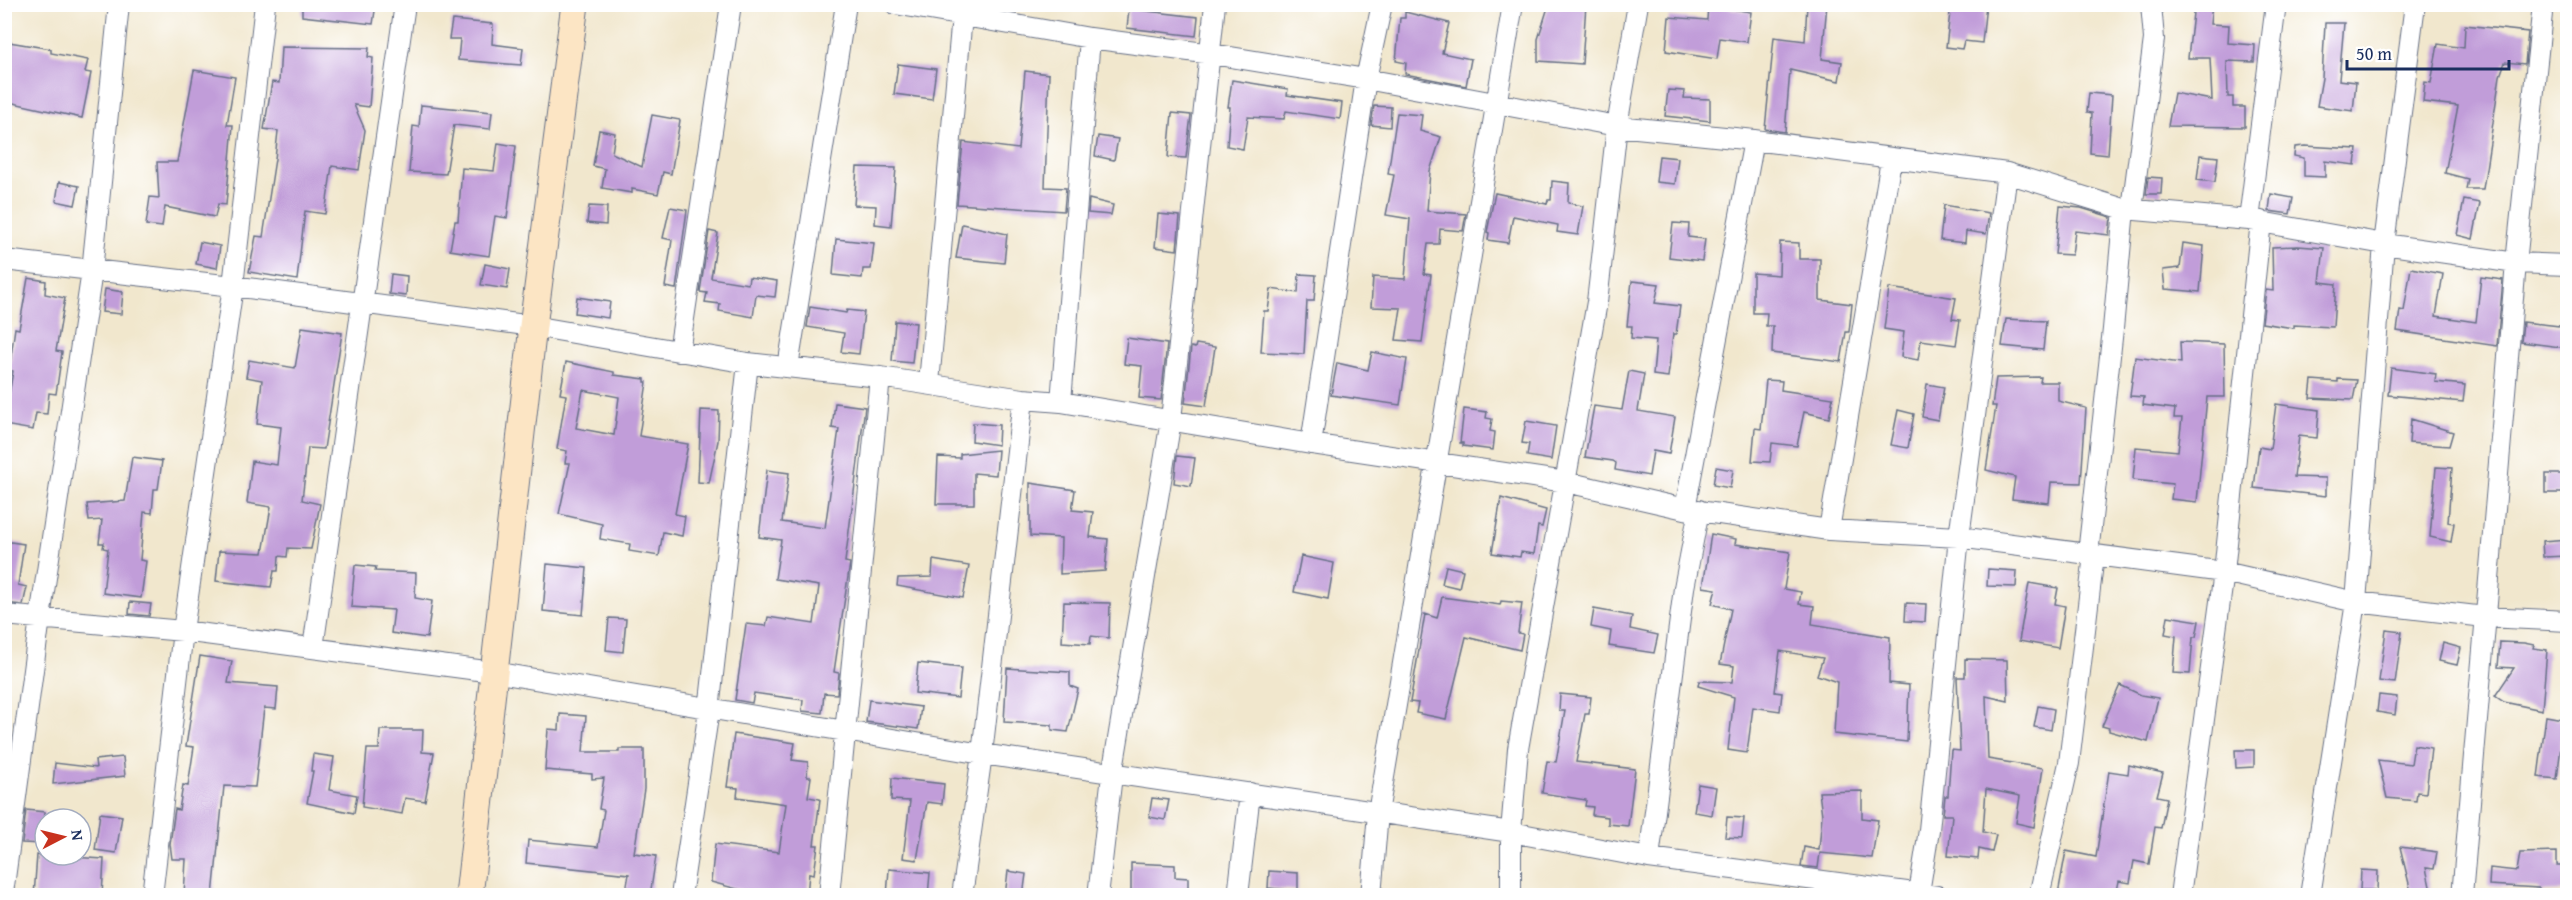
<svg xmlns="http://www.w3.org/2000/svg" width="2572" height="900" font-family="'Gentium Book Plus',serif">
	<style>
		.building { fill: #c19dd9; fill-rule: evenodd }
		.lines { fill: none; stroke-linecap: round; stroke-linejoin: round }
		.street-casing { stroke: #666f85; stroke-width: 22 }
		.secondary-casing { stroke: #666f85; stroke-width: 29 }
		.street { stroke: #fff; stroke-width: 20 }
		.secondary { stroke: #fce5c4; stroke-width: 27 }
	</style>
	<rect width="100%" height="100%" fill="#fff"/>
	<filter id="ink" filterUnits="userSpaceOnUse"><feTurbulence type="fractalNoise" baseFrequency=".0167" numOctaves="2"/><feDisplacementMap in="SourceGraphic" scale="12" xChannelSelector="R" yChannelSelector="G"/><feConvolveMatrix kernelMatrix="1 2 1 2 8 2 1 2 1" color-interpolation-filters="sRGB"/></filter>
	<filter id="wash" filterUnits="userSpaceOnUse"><feTurbulence type="fractalNoise" baseFrequency=".008" numOctaves="4" result="noise"/><feDisplacementMap in="SourceGraphic" scale="24" xChannelSelector="R" yChannelSelector="G"/><feGaussianBlur stdDeviation="1.35" result="paint"/><feColorMatrix in="noise" values="0 0 0 0 0 0 0 0 0 0 0 0 0 0 0 0 0 1.4 0 .05"/><feComposite in="paint" operator="in"/></filter>
	<g filter="url(#wash)">
		<rect width="100%" height="100%" fill="#f1e7cd"/>
		<g id="blocks">
			<!-- building -->
			<path class="building" d="M302,4h74l-3,20 -71,-8z
				M1549,4h37l-4,60 -44,-3v-22z
				M1807,4h20l-5,55 20,3 -3,19 -49,-11 -5,62 -20,-3 9,-92 31,4z
				M1951,4h35l-4,39 -18,-2 -2,8 -16,-2z
				M2194,4h18l-2,20 19,1 -1,18 27,2 -1,17 -27,-1 1,36h5v10h12v20l-77,-1 6,-33 38,7 -2,-42h-22z
				M1708,5l43,7 -4,30 -27,-4 -3,21 -51,-8 3,-34 38,3z
				M1129,9l69,8 -2,19 -69,-8z
				M1405,12l44,11 -7,30 29,6 -5,27 -61,-12 1,-11 -10,-2 4,-43h5z
				M452,20l41,4 -1,20 31,4 -2,17 -63,-5 2,-21h-11z
				M2325,23h19l-5,57 17,2 -3,29 -36,-5 5,-28z
				M2465,25l63,7 -3,32 -20,-2 -5,14 -17,113h-17l2,-10 -23,-6 13,-67 -35,-4 2,-20 6,1 7,-39 26,4z
				M9,42l42,7v4l37,7 -3,12 6,1 -9,45 -78,-17v-32z
				M281,47l88,1 -1,9 5,1 -4,49 -15,-2 11,25 -6,40 -27,-4 -7,48 -20,-3 -8,69 -48,-8 7,-36 7,1 12,-78 3,-28 -14,-2 8,-47 7,1z
				M898,64l38,5 -4,30 -38,-5z
				M194,70l41,7 -8,48h6l-7,80 -8,-1 -3,13 -50,-10 -3,20 -16,-2 4,-28 9,1 -2,-36h20z
				M1025,71l24,3 -4,113 21,1 -2,23 -107,-7 6,-62 55,7z
				M1232,80l56,9 -1,6 55,8 -2,16 -54,-8 -2,8 -36,-2 -5,32 -16,-3 3,-39h-2z
				M1668,90l17,1 -1,7 26,1v22l-45,-5z
				M2089,93l23,2 -4,60 -18,-2 2,-40 -5,-1z
				M421,105l71,7 -2,17 -36,-4 -8,49 -37,-2 4,-46 6,1z
				M1374,106l17,1 -1,20 -19,-2z
				M1172,113l19,2 -5,43 -18,-1z
				M1397,113l25,2 -2,16 21,6 -11,34 -3,40 39,3 -3,17 -23,-2 -1,15h-11l-4,30 7,1 -9,67 -26,-2 5,-32 -30,-1 2,-30 32,2 5,-60 -24,-4 8,-40 -6,-1z
				M652,115l28,5 -9,54 -8,-2 -5,22 -26,-5v4l-30,-5 3,-19 -12,-3 6,-36 16,3 -3,20 30,14z
				M1098,136l20,3 -4,21 -19,-4z
				M498,143l18,3 -9,72 -12,-2 -6,40 -39,-6 5,-29h3l4,-53 32,3z
				M2305,146l52,3 -2,16 -30,-4v16l-21,-1v-18l-10,-2 1,-9z
				M2200,155l18,2 -3,25 -18,-2z
				M1659,156l19,2 -3,26 -19,-2z
				M857,167l39,1 -5,58 -16,-2 1,-18 -22,-1z
				M2148,177l14,1 -1,16h-15z
				M1552,181l17,2 -1,20 15,3 -5,29 -21,-3 1,-7 -45,-9 -5,27 -20,-3 1,-7 -2,-1 8,-39 52,11 1,-4h3z
				M59,182l20,4 -4,19 -19,-4z
				M2271,194l22,4 -3,16 -21,-3z
				M1089,199l24,6 -2,10 -23,-2z
				M2464,200l16,3 -7,36 -16,-4z
				M1944,205l45,8 -3,21 -20,-3 -1,12 -25,-3z
				M589,206l18,1 -1,18 -19,-2z
				M2060,206l21,2 30,9 -2,18 -34,-4 -3,24 -17,-1z
				M670,207l17,3 -11,79 -11,-2 7,-47 -9,-2z
				M1158,214l22,2 -3,34 -22,-3z
				M1673,223l16,1 -1,13 17,2 -3,22 -33,-4z
				M962,224l45,10 -3,29 -48,-5z
				M709,231l9,2 -7,45 37,6 1,-7 28,4 -2,16 -19,-2 -3,22 -34,-6 1,-7 -15,-2 2,-9 -7,-1z
				M836,239l38,4 -3,26h-8l-1,9 -29,-3z
				M200,242l20,4 -3,22 -21,-4z
				M1780,242l19,1v16h21v41l32,4 -3,28h-3l-5,30 -69,-9 1,-27h-7l1,-13h-14v-40l26,2z
				M2183,243l21,3 -4,46 -35,-3 -2,-19 17,-2z
				M2298,246l26,2 -4,34 16,2 -3,43 -39,-2v3l-32,-5 4,-33 7,1 -1,-44z
				M485,264l25,5 -3,20 -26,-4z
				M2411,268l32,6 -7,42 40,6 5,-45 22,3 -6,66 -100,-15 3,-21 4,1z
				M391,274l16,2 -1,20 -17,-2z
				M1299,274l17,1 -2,26h-7l-3,53 -43,-2 3,-41h4l3,-22 27,4z
				M28,278l18,3 -1,13 20,4 -9,53 6,1 -6,42 -7,-1 -2,21 -11,-1 -3,17 -29,-5 9,-54 -4,-1 6,-42 4,1z
				M1632,281l27,3 -4,19 25,3 -4,28h-3l-5,43 -15,-2 3,-35 -25,-2 1,-12h-5z
				M1889,288l67,10 -4,21 8,1 -4,25 -35,-5 -3,20 -17,-3 3,-25 -20,-3z
				M105,289l18,3 -2,22 -19,-2z
				M577,297l33,5 -2,16 -33,-5z
				M810,307l36,6 1,-3 17,2 -5,42 -18,-2 3,-19 -37,-6z
				M2006,319l40,2 -3,29 -41,-4z
				M895,321l21,2 -4,40 -20,-2z
				M2523,322l45,5v21l-47,-6z
				M302,327l40,6 -18,116 -16,-1 -6,52 18,4 -9,45 -23,-1 -1,9 -8,-1 -1,15h-4l-3,16 -55,-6 3,-30 44,2 8,-46 -24,-4 5,-42 25,4 4,-38 -24,-3 5,-44 -16,-3 3,-17 46,8z
				M1127,338l40,6 -6,56 -22,-2 3,-32 -18,-2z
				M2180,342l44,2 1,53h-18l-10,105 -26,-3 2,-15 -40,-4 3,-33 42,4 4,-33h-8l1,-9 -32,-4 1,-8 -14,-1 5,-39 46,6z
				M1196,344l19,3 -9,59 -21,-3 6,-56 4,1z
				M1372,352l35,7 -7,46 -69,-10 6,-32 31,7z
				M566,362l48,10v3l31,4v3h2l-8,54 49,8 -13,70 10,2 -3,20 -19,-4 -4,24 -30,-5 1,-7 -30,-5 2,-15 -43,-10 11,-51h-5l2,-12 -10,-2 9,-54 -6,-1zM583,390l36,7 -5,38 -38,-7z
				M2391,368l45,6 -1,8 30,3 -2,17 -75,-7z
				M1629,371l15,3 -6,37 37,6 -6,37 -16,-3 -4,25 -34,-6 1,-7 -3,-2 -28,-4 9,-51 28,4z
				M2041,377l-1,5h18v19l28,7 -5,75 -30,-1 -2,21 -37,-4 3,-22 -29,-7 10,-64h-4l4,-28z
				M2338,379l19,1 -4,20 -43,-2 2,-18 26,2z
				M1766,380l16,1 -1,9 52,8 -4,20 -25,-6 -7,34 -25,-3 -2,19 -18,-1 3,-33 6,1z
				M1927,384l17,3 -6,33 -16,-3z
				M835,403l30,4 -20,155 5,1 -16,109 5,1 -2,21 -13,-1 -2,20 -20,-2 1,-11 -49,-7 -2,10 -17,-3 11,-76 20,2 2,-9 46,7 5,-38 -44,-7 6,-39 -22,-3 8,-67 22,3 -7,49 43,6 14,-99 -7,-1z
				M2276,404l43,6 -2,28 -18,-2 -5,41 32,1v18l-72,-8 5,-41 11,2z
				M1464,409l23,3 -1,6 6,1 -2,12 5,1 -2,18 -30,-4v-3h-3z
				M701,410l18,1 -1,30 -9,42 -11,-1z
				M1898,410l16,4 -6,34 -17,-3z
				M2411,419l42,13 -4,14 -40,-3z
				M1526,421l30,5 -5,34 -24,-4 2,-12 -7,-1z
				M973,423l26,2 -1,20 -26,-4z
				M998,450l-2,25 -22,-2v31h-38l2,-47 22,1v-4z
				M1177,456l18,2 -4,28 -17,-3z
				M132,457l30,4 -4,28h-4l-2,24 -8,-1 -4,48 6,1 -5,37 -38,-5 5,-44 -5,-1 1,-5h-5l3,-23 -13,1 -2,-17 38,-3z
				M1716,467l17,3 -3,18 -17,-3z
				M2436,467l16,1 -4,54 6,1 -3,19 -21,-5z
				M2546,474h21v19h-21z
				M1030,483l45,7 -3,20 21,2 -3,25 18,2 -3,32 -45,3 1,-36 -31,-2z
				M1501,498l45,12 -4,17 -4,-1 -4,28 -13,-2 -1,5 -28,-4z
				M1711,534l25,5 -1,5 55,8 -6,37 17,3 -2,12 15,2 -2,18 78,13 -1,46 20,2 -2,57 -73,-8 3,-52 -20,-7 6,-17 -43,-7 -5,41 7,1 -2,18 -27,-4 -6,46 -19,-3 6,-53 -36,-11 1,-5 33,1 2,-16 -14,-2 11,-55 -19,-5 4,-15 -13,-2z
				M2568,539v17l-25,1 -1,-16z
				M4,541l20,3 -6,41 9,2 -4,18 -19,-2z
				M1301,556l33,7 -6,36 -34,-7z
				M933,560l36,6 -6,32 -66,-12 1,-8 34,-1z
				M547,564l40,4 -4,47 -40,-4z
				M355,565l21,2 -1,4 41,2 -1,25 17,3 -5,37 -36,-5 3,-23 -43,-3z
				M1446,566l17,4 -4,18 -17,-4z
				M1988,569l29,2 -1,16 -29,-1z
				M2029,583l29,5 -3,16 10,2 -7,42 -39,-7z
				M1442,597l58,8 1,-4 21,2 -4,30 5,1 -3,16 -54,-13 -20,82 -30,-6 2,-10 -8,-1 15,-88 12,4z
				M130,602l21,2 -2,12 -20,-2z
				M1064,602l46,1 -1,35 -18,-2 -1,8 -28,-2z
				M1906,603l20,1 -1,18 -20,-1z
				M1594,609l38,7 -2,13 28,6 -4,18 -45,-7 2,-15 -20,-4z
				M2168,616l31,5 -3,16h-3l-3,37 -17,-1 3,-37 -11,-2z
				M609,618l17,1 -3,33 -17,-2z
				M2386,630l16,2 -7,51 -16,-2z
				M2500,642l24,1 10,2 -1,3 14,2 -5,60 -38,-8 -9,-6 19,-28 -16,-1z
				M2443,643l18,5 -4,17 -18,-4z
				M200,656l32,5 -4,22 50,4 -2,22 -12,-1 -9,79 -31,-1 -11,110h-29l2,-37h-14l-2,-15 5,-35 4,1 4,-25 5,1 6,-39 -8,-1z
				M1965,659l42,1 1,41 -22,-5 2,63 55,9 -9,59 -18,-4 4,-27 -34,-7 -3,43 13,3 -4,17 -13,-3 -1,10 -30,-3 4,-41h-9l2,-19h3l3,-46 9,1 -3,-74h8z
				M918,663l43,5 -3,30 -43,-5z
				M1007,668l63,4v14l8,3 -10,43 -16,-2v-5l-48,-3z
				M2120,685l21,10 17,3 -10,44 -39,-11v-3l-7,-2z
				M1560,694l31,3 -2,17h-4l-9,48 59,7 -7,57 -20,-2v-7l-16,-2 1,-8 -8,-1 1,-6 -44,-7 5,-32 9,1 9,-51h-6z
				M2379,695l18,2 -2,18 -18,-3z
				M869,700l52,7 -3,22 -52,-7z
				M2038,706l16,3 -3,21 -17,-3z
				M560,714l26,2 -3,36h36v-3h25v40l-10,64 22,3 -6,40h-25l4,-22 -103,-11 2,-23 70,7 6,-37 -5,-1 5,-31 -12,1v-5l-47,-4 3,-41 11,1z
				M2546,716l22,4v19l-6,-1 -5,41 -19,-2z
				M380,730h43l-1,22 12,1 -9,48 -20,-3 -3,16 -40,-7 5,-58h12z
				M734,734l61,9 -3,17 16,2 -1,15h4l-3,20 12,2 -6,46h4l-4,29 -5,-1 -2,23h-44l-52,-14 4,-38 64,8 7,-48 -49,-7 1,-9 -11,-1z
				M2414,745l17,3 -5,45 -9,-1 -1,9 -29,-3 -9,-38 33,4z
				M2235,750h19v17l-18,1z
				M313,754l21,3 -5,33 28,5 -3,18 -47,-10 6,-32h-2z
				M123,757l2,19 -72,8 2,-21 41,5 -1,-8z
				M2129,765l34,8 -6,23 10,2 -6,30 -6,-1 -6,37 -15,-3 -4,22 -11,-2 -3,15 -58,-2 8,-43 30,6 13,-86 19,3z
				M892,778l52,6 -2,20 -15,-2 -10,58 -14,-2 7,-57 -19,-1z
				M1698,784l18,3 -4,28 -18,-3z
				M1862,791v27l16,2 -6,38 -52,-5 -2,15 -17,-2 3,-19 15,3 3,-35 -3,-23z
				M1152,798l17,2 -4,20 -16,-3z
				M26,810l19,2v32l-23,-1z
				M100,813l22,3 -6,37 -21,-3z
				M1727,817l17,1 -2,20 -17,-1z
				M2400,847l37,5 -3,17 -8,-1 6,28h-20z
				M2557,852v13h11v26l-29,1v-4l-50,-3 1,-17 27,3 3,-18z
				M37,855l67,4 -2,37h-68z
				M1131,863l44,2v12l13,1v18h-57z
				M889,869l41,4 -2,23h-41z
				M2361,870l17,1 -1,19h-17z
				M1008,871l18,3 -3,22h-18z
				M1269,871l29,2v18l-30,-3z"/>
		</g>
	</g>
	<g filter="url(#ink)">
		<use href="#blocks" fill-opacity="0" stroke="#666f85" stroke-width="1.5"/>
		<g class="lines">
			<!-- street casing -->
			<g class="street-casing">
				<path id="street" d="M895,4l195,34 122,16 154,25 251,47 137,14 253,33 117,36 125,11 135,24 132,19 52,2
					M2132,209l22,-170 -3,-35
					M2249,220l27,-216
					M4,260l229,26 300,40 215,37 132,14 143,22 38,3 250,42 255,38 119,27 144,21 130,7 265,35 132,30 129,15 83,4
					M679,352l52,-348
					M788,367l58,-363
					M929,383l33,-367
					M1061,402l29,-364
					M1311,444l55,-365 16,-75
					M1685,509l69,-369
					M1829,530l62,-370
					M2088,554l25,-225 11,-120
					M4,615l179,16 310,41 489,82 529,78 138,26 288,38
					M313,648l92,-644
					M1649,858l35,-270 15,-78
					M4,886l36,-268 52,-347 27,-267
					M1919,893l10,-63 30,-293 48,-364
					M152,896l31,-265 50,-345 32,-282
					M681,896l28,-186 39,-347
					M829,896l51,-519
					M962,896l20,-142 41,-355
					M1098,896l14,-121 59,-355 44,-416
					M1238,896l12,-103
					M1371,896l7,-83 135,-809
					M1511,896v-64l7,-83 79,-447 20,-176 21,-122
					M2039,896l30,-133 25,-208
					M2180,896l44,-324 37,-351
					M2310,896l46,-294 28,-358 31,-240
					M2462,896l54,-633 27,-259"/>
			</g>
			<!-- secondary casing -->
			<g class="secondary-casing">
				<path id="secondary" d="M469,896l64,-570 42,-322"/>
			</g>
			<!-- street -->
			<use href="#street" class="street"/>
			<!-- secondary -->
			<use href="#secondary" class="secondary"/>
		</g>
	</g>
	<!-- margin -->
	<rect width="2572" height="900" fill="none" stroke="#fff" stroke-width="24"/>
	<!-- north arrow -->
	<g transform="translate(63 837) rotate(83)"><circle r="28" fill="#ffffff" stroke="#a4acbf" stroke-width="1.5"/>
	<path d="M0-4.5L10 22L0 15L-10 22Z" fill="#c8321e"/>
	<text y="-9" font-size="16" font-weight="bold" text-anchor="middle" fill="#1b2f5e">N</text>
	</g>
	<!-- scale -->
	<path d="M2347 60v9h162v-9" fill="none" stroke="#1b2f5e" stroke-width="3"/>
	<text x="2356" y="60" font-size="18" fill="#1b2f5e" stroke="#ffffff" stroke-width="4.5" paint-order="stroke">50 m</text>
</svg>
